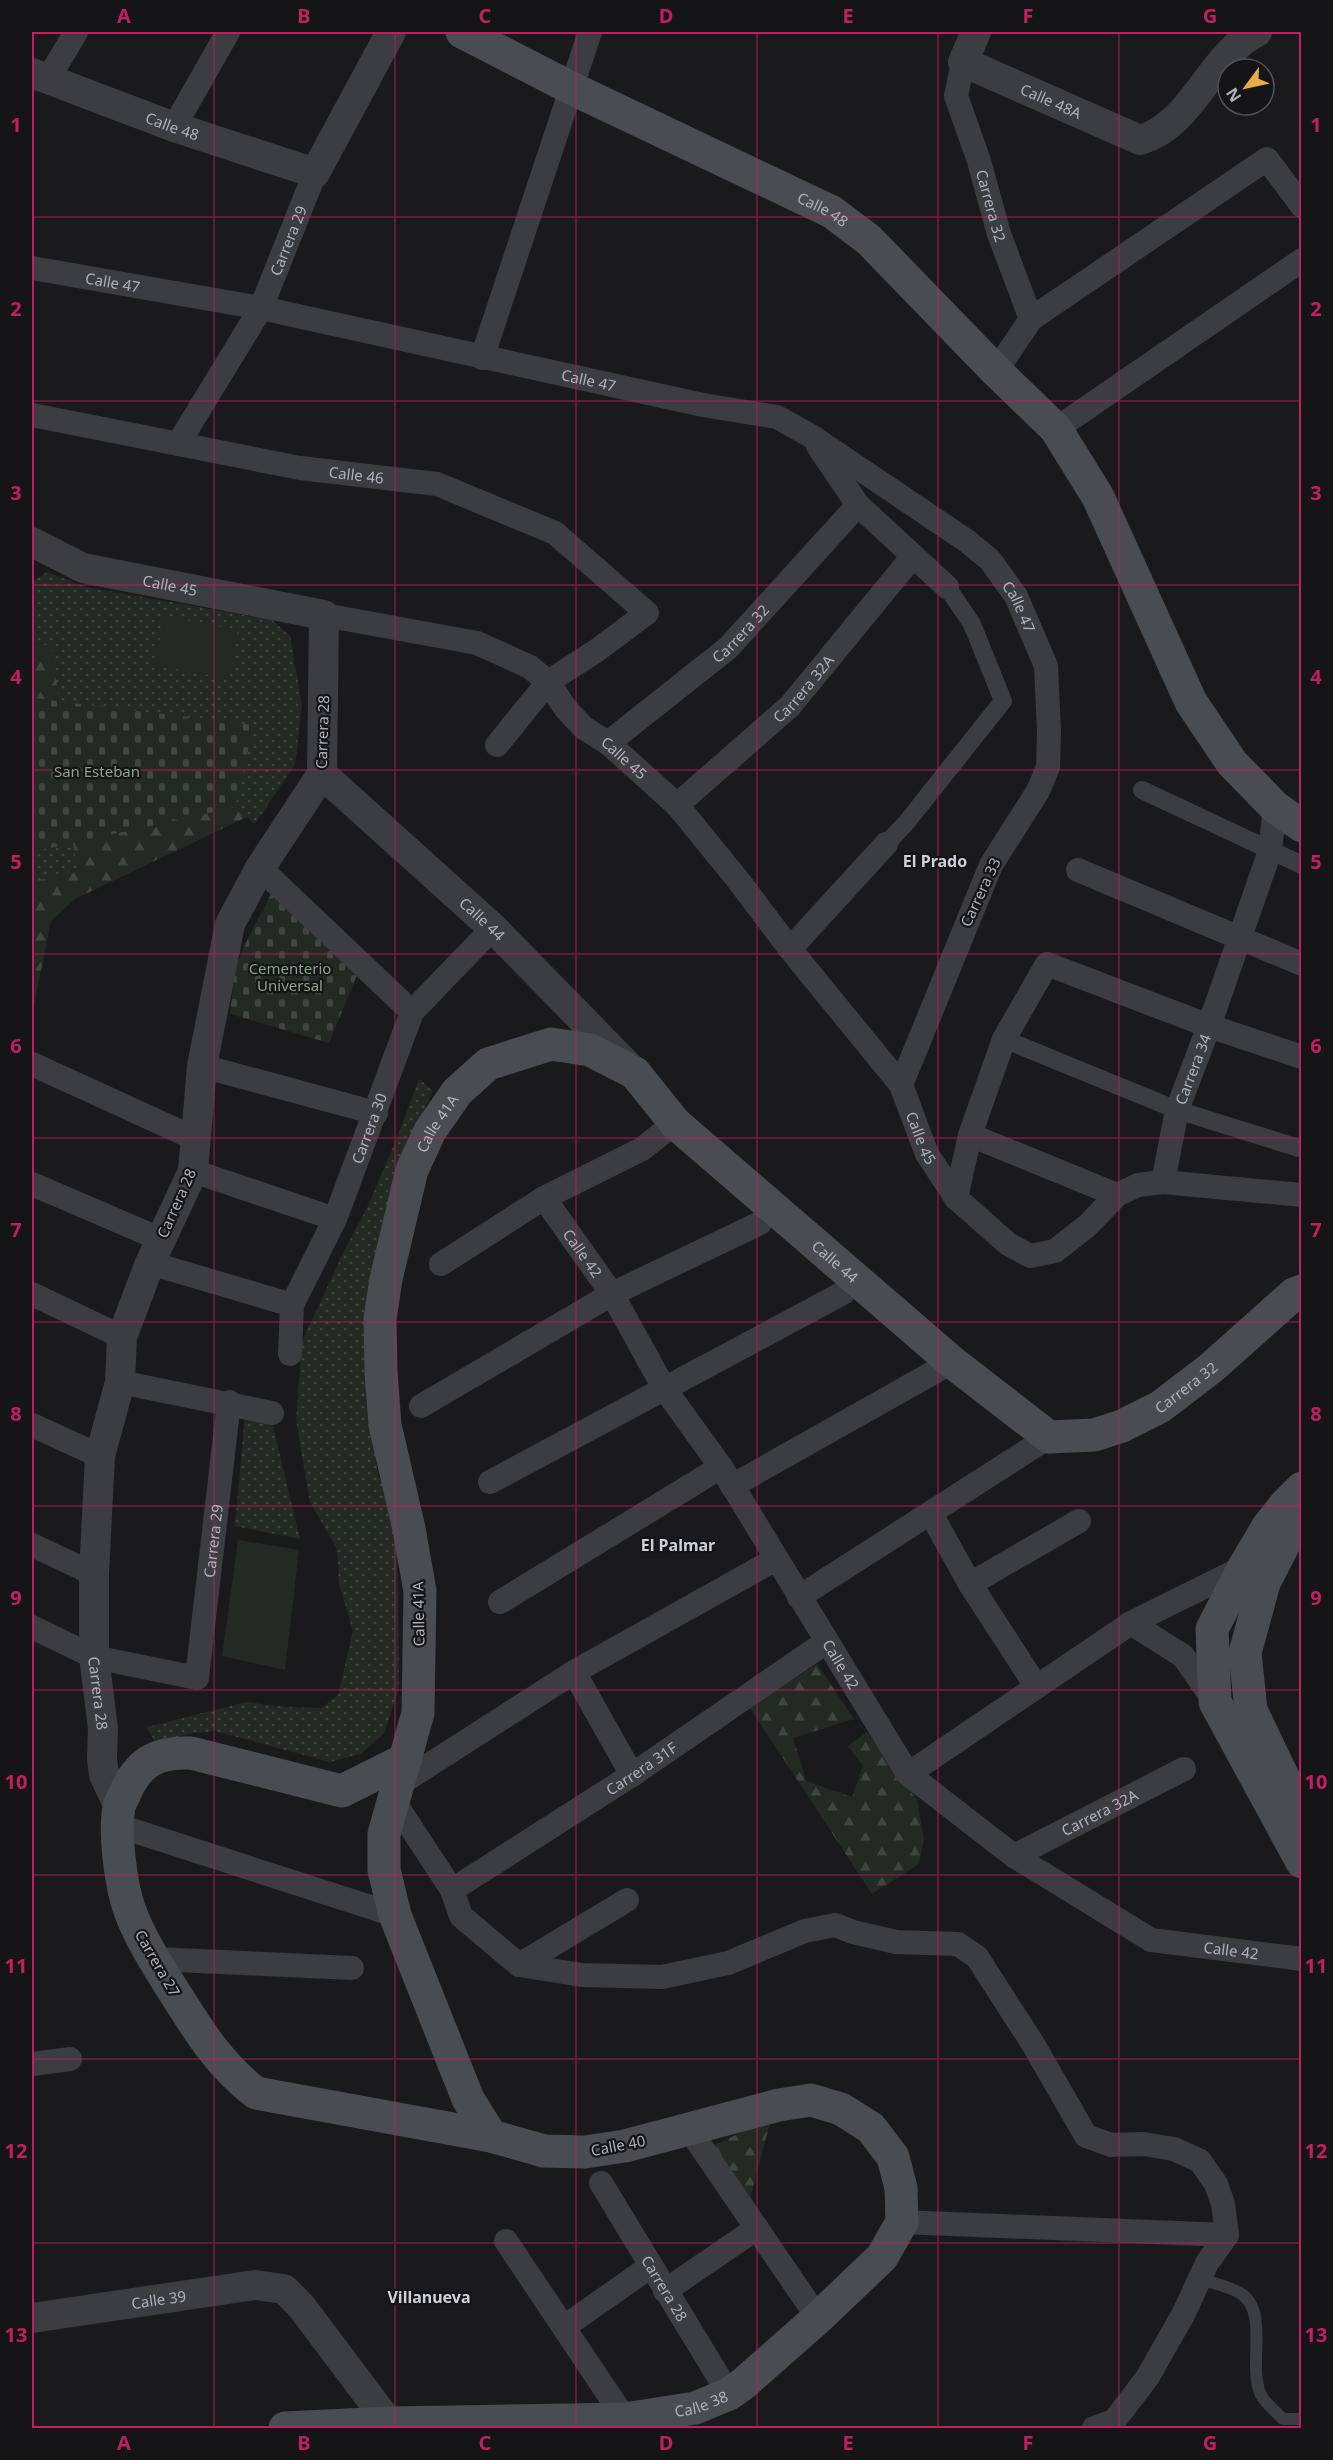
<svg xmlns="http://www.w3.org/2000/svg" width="1333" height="2460" font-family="'Noto Sans',sans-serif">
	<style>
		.grass { fill: url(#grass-dots) }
		.forest { fill: url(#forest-firs) }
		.cemetery { fill: url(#cemetery-stones) }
		.pitch { fill: #222a23 }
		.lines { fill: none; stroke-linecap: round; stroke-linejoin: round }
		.service { stroke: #3b3d41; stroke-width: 12 }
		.pedestrian { stroke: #3b3d41; stroke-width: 18 }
		.minor { stroke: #3b3d41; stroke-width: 24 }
		.tertiary { stroke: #3b3d41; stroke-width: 30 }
		.secondary { stroke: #494c51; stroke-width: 33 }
		.grid { fill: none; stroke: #c12060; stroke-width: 1.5; stroke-opacity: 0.55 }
		.labels { text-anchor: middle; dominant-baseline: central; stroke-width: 4.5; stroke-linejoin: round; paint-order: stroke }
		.street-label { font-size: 15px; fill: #adb2bb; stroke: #151517 }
		.park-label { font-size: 15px; fill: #86a586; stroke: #151517 }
		.neighbourhood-label { font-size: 16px; font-weight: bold; fill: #ced1d7; stroke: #151517 }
		.neatline { fill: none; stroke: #c12060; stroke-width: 2 }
		.grid-label { font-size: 20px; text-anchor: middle; font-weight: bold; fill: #c12060 }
	</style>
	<defs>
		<pattern id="grass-dots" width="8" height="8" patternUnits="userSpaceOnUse" patternTransform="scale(1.5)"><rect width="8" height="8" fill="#222a23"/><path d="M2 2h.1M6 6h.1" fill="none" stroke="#3f4641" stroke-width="1.8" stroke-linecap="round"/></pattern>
		<pattern id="forest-firs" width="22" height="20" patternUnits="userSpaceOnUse" patternTransform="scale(1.5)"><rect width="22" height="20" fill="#222a23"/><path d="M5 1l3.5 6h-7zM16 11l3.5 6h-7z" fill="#3f4641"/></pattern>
		<pattern id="cemetery-stones" width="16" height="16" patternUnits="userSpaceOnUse" patternTransform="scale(1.5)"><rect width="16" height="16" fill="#222a23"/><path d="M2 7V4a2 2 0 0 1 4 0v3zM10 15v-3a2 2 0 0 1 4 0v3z" fill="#3f4641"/></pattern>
	</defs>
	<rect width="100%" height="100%" fill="#1a1a1c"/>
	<!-- grass -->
	<path class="grass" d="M47,572l39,15 186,33 18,16 12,69 -7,59 -40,60 -21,-16 -161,35 5,27 -46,12v-184l26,2 -7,-54 -19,-3v-61z
		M419,1079l14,12 -33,70 -29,263 7,51 19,42 2,172 -15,44 -23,21 -31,8 -115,-31 -27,3 -32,10 -9,-17 99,-25 40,5 35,1 17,-13 15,-64 -14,-47 -2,-35 -27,-47 -14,-81 6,-80 44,-94 21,-39 30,-70z
		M245,1414l28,12 27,113 -65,-13z"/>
	<!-- forest -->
	<path class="forest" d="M32,643l19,3 8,54 -27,-2z
		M235,807l12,10 -172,82 -24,22 -19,94v-133l45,-12 -4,-27z
		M817,1664l37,55 -61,19 13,43 46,16 11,-31 -15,-20 19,-14 50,68 7,39 -5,25 -47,30 -122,-186z
		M771,2119l-22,83 -44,-53z"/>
	<!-- cemetery -->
	<path class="cemetery" d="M32,698l222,27 -19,82 -203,45z
		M272,892l88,76 -31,75 -99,-29 5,-45 13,-31z"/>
	<!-- pitch -->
	<path class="pitch" d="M164,616l74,14 -9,49 -74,-14z
		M238,1540l61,10 -14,120 -63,-14z"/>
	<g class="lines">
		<!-- service -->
		<path class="service" d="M1200,2279c12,4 29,7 40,14 30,18 7,73 21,102 4,8 15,17 22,24h19"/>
		<!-- pedestrian -->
		<path class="pedestrian" d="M1142,790l160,75
			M886,844l20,-21 97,-122 -31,-77 -25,-37
			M1004,1039l173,71 125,39"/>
		<!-- minor -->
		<g class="minor">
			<path id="s1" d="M963,62l-7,34 23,65 20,73 32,85"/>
			<path d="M48,79l28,-47"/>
			<path d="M174,127l54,-95"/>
			<path id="s2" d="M32,268l229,40 442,97 74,12 34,19 156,105 23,19 26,36 30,70 3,66 -1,35 -10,24 -47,74 -90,220"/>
			<path d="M482,358l108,-326"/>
			<path d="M996,371l35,-52 236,-160 35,47"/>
			<path id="s3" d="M32,415l268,53 137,16 118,49 92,80 -51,38 -48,31 -51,63"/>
			<path d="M1056,429l246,-169"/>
			<path id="s4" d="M178,444l83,-136 54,-135"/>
			<path d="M818,446l40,59 89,82"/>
			<path id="s5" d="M324,615l153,28 53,24 18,15 18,27 18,19 24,15 69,62 61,75 52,69 111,136 26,69 29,44 52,46 22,12 25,-5 32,-25 30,-31 21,-10 25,-3 139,13"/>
			<path id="s6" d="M608,743l120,-95 130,-143"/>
			<path id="s7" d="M677,805l113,-99 123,-150"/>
			<path d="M260,868l152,144"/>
			<path d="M1078,870l224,94"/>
			<path d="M790,949l96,-105"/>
			<path d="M32,1064l164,75"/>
			<path d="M202,1066l174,47"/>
			<path id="s8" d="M675,1123l-33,26 -98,49 68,96 52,94 57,79 187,307 106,82 137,84 151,19"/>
			<path d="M970,1135l147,60"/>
			<path d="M193,1171l142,48"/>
			<path id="s9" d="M1163,1182l14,-72 32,-84 61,-175 5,-44"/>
			<path d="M32,1184l128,55"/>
			<path d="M956,1198l14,-63 34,-96 43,-75 162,62 93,31"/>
			<path d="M150,1263l142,42"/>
			<path d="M441,1264l103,-66"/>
			<path d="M32,1294l90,43"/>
			<path id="s10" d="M290,1354l2,-49 43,-86 77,-207 81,-84"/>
			<path d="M120,1382l152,31"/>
			<path d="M421,1406l191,-112 148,-71"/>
			<path d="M32,1425l68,31"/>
			<path d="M490,1482l353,-189"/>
			<path d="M732,1486l220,-124"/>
			<path d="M931,1514l39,70 66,102"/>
			<path d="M32,1545l62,29"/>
			<path d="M970,1584l109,-63"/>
			<path d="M799,1597l250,-160"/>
			<path d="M500,1602l221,-135"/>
			<path d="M1131,1623l52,33 32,46"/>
			<path id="s11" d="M32,1627l62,30 103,21 32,-276"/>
			<path d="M574,1672l58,103"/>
			<path d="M908,1774l223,-151 113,-56"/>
			<path d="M398,1785l176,-113 202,-113"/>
			<path d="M393,1800l59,90 9,26 58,49 63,10 80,2 66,-14 77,-32 30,-6 18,7 43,10 62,2 19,13 56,87 53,92 25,9 32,-1 31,5 26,12 16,23 7,20 4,31"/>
			<path d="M119,1826l276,89"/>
			<path id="s12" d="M1014,1856l170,-87"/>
			<path id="s13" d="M452,1890l180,-115 194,-133"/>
			<path d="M154,1959l198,9"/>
			<path d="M519,1965l108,-65"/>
			<path d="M32,2064l38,-5"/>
			<path d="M689,2129l129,189"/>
			<path id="s14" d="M601,2183l128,211"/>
			<path d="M902,2222l325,13"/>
			<path d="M506,2241l119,178"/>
			<path d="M665,2291l92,-63"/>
			<path d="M564,2327l87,-61"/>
			<path d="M1094,2428l20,-7 33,-43 37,-65 23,-50 20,-28"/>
		</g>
		<!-- tertiary -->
		<g class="tertiary">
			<path id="s15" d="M976,32l-13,30 177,78c53,-15 70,-85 117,-108"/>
			<path id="s16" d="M32,73l142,54 141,46 76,-141"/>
			<path id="s17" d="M32,542l51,26 241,47 -2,159 -62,94 -30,56 -28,142 -9,105 -43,92 -28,74 -2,45 -20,74 -6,118v83l9,72 -1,29 2,17 15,32"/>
			<path id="s18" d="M322,774l171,154 135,138"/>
			<path id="s19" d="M32,2318l223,-33 29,4 17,17 88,117"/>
		</g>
		<!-- secondary -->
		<g class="secondary">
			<path id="s20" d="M462,32l109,56 261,124 37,28 127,131 60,58 42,68 93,205 41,61 43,44 27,19"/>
			<path d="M1302,1488l-17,17 -18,23 -23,39 -32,62 3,73 87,160"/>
			<path d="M1302,1519l-17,23 -21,41 -19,70 6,57 42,88 9,12"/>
			<path id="s21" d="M491,2136l-23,-37 -73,-184 -11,-45v-36l34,-121 2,-122 -11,-62 -24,-104 -4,-53 -1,-53 6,-40 26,-109 18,-39 27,-39 31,-28 63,-20 39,6 45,23 40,50 277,239 97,75 45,-2 28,-9 38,-19 51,-39 83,-74 8,-3"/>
			<path id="s22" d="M285,2428l104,-5 236,-4 70,-11 34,-14 14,-10 75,-66 64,-61 20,-35 -1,-34 -8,-31 -22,-29 -30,-19 -30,-9 -32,5 -154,41 -40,6 -41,-1 -53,-15 -235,-43c-39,-30 -59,-65 -85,-106 -15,-24 -31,-49 -41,-76 -9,-24 -16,-78 -11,-104 1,-5 5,-11 7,-16 14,-31 33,-39 65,-38l151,38 64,-32"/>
		</g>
	</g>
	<!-- grid -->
	<path class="grid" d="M214,32v2396M395,32v2396M576,32v2396M757,32v2396M938,32v2396M1119,32v2396M32,217h1270M32,401h1270M32,585h1270M32,770h1270M32,954h1270M32,1138h1270M32,1322h1270M32,1506h1270M32,1690h1270M32,1875h1270M32,2059h1270M32,2243h1270"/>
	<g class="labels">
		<!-- street labels -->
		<g class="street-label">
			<text stroke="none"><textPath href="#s15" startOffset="129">Calle 48A</textPath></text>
			<text stroke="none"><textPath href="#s16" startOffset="150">Calle 48</textPath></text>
			<text stroke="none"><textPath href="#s1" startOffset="150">Carrera 32</textPath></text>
			<text stroke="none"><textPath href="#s20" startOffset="402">Calle 48</textPath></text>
			<text stroke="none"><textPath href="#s4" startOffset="232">Carrera 29</textPath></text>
			<text stroke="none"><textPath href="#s2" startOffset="82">Calle 47</textPath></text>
			<text stroke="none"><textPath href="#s2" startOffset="568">Calle 47</textPath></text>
			<text stroke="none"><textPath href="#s3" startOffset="330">Calle 46</textPath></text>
			<text stroke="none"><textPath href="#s17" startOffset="146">Calle 45</textPath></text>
			<text stroke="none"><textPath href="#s2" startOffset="1072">Calle 47</textPath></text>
			<text stroke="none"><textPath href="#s6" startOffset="172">Carrera 32</textPath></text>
			<text stroke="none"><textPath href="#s7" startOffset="172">Carrera 32A</textPath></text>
			<text transform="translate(322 732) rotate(-88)">Carrera 28</text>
			<text stroke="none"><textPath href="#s5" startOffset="346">Calle 45</textPath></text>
			<text transform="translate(980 892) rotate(-65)">Carrera 33</text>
			<text stroke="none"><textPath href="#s18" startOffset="216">Calle 44</textPath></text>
			<text stroke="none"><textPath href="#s9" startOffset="117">Carrera 34</textPath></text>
			<text stroke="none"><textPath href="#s21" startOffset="1053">Calle 41A</textPath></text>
			<text stroke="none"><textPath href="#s10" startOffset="242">Carrera 30</textPath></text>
			<text stroke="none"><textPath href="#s5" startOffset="832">Calle 45</textPath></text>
			<text transform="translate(176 1203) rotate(-66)">Carrera 28</text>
			<text stroke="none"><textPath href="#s8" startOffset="219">Calle 42</textPath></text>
			<text stroke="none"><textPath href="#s21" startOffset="1564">Calle 44</textPath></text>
			<text stroke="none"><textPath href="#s21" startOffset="1990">Carrera 32</textPath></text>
			<text stroke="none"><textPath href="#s11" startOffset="312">Carrera 29</textPath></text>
			<text transform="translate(418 1614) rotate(-91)">Calle 41A</text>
			<text stroke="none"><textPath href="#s8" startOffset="705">Calle 42</textPath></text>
			<text stroke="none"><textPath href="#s17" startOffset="1428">Carrera 28</textPath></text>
			<text stroke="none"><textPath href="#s13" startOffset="225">Carrera 31F</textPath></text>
			<text stroke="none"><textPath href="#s12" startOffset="96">Carrera 32A</textPath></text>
			<text stroke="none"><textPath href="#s8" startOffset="1209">Calle 42</textPath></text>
			<text transform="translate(158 1963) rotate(60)">Carrera 27</text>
			<text transform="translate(618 2145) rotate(-11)">Calle 40</text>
			<text stroke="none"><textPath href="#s14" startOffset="123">Carrera 28</textPath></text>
			<text stroke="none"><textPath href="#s19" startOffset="128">Calle 39</textPath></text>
			<text stroke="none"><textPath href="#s22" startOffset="418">Calle 38</textPath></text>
		</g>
		<!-- park labels -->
		<g class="park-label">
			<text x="97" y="771">San Esteban</text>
			<text x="290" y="968">Cementerio<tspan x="290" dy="17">Universal</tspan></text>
		</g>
		<!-- neighbourhood labels -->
		<g class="neighbourhood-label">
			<text x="935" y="861">El Prado</text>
			<text x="678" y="1545">El Palmar</text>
			<text x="429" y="2297">Villanueva</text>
		</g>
	</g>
	<!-- border -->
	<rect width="1333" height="2460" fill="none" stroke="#151517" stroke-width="66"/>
	<!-- north arrow -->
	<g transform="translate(1246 87) rotate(237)"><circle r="28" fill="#151517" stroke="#525459" stroke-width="1.5"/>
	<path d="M0-4.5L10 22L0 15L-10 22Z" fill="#eaac44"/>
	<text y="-9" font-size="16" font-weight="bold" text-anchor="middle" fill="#adb2bb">N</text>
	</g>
	<rect x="33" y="33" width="1267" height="2394" class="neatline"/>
	<g class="grid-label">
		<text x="124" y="23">A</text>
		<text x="304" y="23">B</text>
		<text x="485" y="23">C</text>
		<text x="666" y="23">D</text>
		<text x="848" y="23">E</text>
		<text x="1028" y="23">F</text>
		<text x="1210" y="23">G</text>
		<text x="16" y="132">1</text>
		<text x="1316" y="132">1</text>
		<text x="16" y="316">2</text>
		<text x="1316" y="316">2</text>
		<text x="16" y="500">3</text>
		<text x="1316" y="500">3</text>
		<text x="16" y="684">4</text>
		<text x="1316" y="684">4</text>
		<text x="16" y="869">5</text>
		<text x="1316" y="869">5</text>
		<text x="16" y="1053">6</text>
		<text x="1316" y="1053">6</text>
		<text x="16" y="1237">7</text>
		<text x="1316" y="1237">7</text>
		<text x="16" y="1421">8</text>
		<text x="1316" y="1421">8</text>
		<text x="16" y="1605">9</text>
		<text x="1316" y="1605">9</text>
		<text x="16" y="1789">10</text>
		<text x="1316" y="1789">10</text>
		<text x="16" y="1973">11</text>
		<text x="1316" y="1973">11</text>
		<text x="16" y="2158">12</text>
		<text x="1316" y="2158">12</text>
		<text x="16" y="2342">13</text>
		<text x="1316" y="2342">13</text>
		<text x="124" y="2450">A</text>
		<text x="304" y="2450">B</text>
		<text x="485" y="2450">C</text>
		<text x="666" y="2450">D</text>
		<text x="848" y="2450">E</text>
		<text x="1028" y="2450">F</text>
		<text x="1210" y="2450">G</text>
	</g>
</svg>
